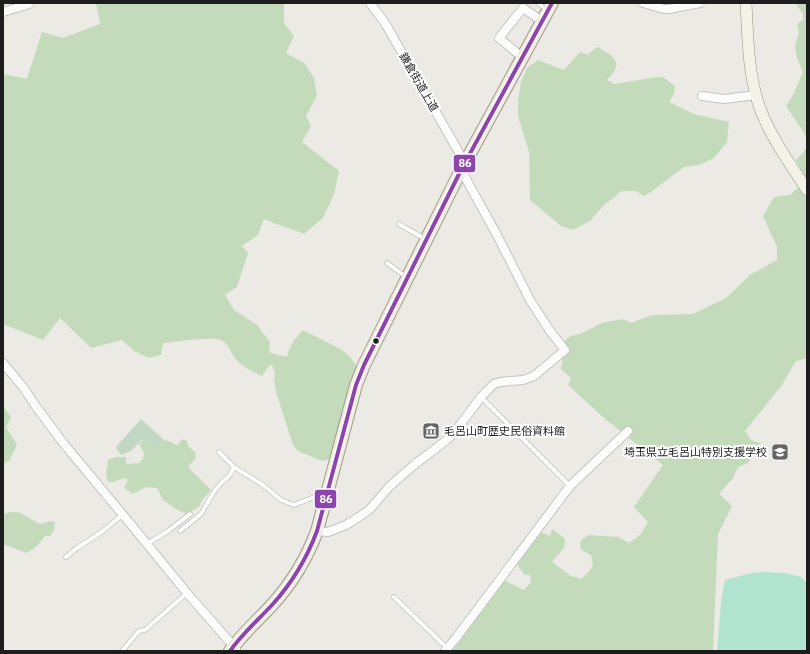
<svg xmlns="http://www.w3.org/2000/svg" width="810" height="654" font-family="'IBM Plex Sans','Noto Sans JP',sans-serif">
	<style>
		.forest { fill: #c3dbba }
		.cemetery { fill: #c3d7c5 }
		.pitch { fill: #b0e4d1 }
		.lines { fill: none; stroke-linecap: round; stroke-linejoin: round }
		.lane-casing { stroke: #c4c4c1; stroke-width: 5.5 }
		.street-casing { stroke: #c4c4c1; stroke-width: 10 }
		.secondary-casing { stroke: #91957d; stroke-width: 12 }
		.primary-casing { stroke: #a19a82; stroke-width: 14 }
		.lane { stroke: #fcfcfb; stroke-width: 4 }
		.street { stroke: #fcfcfb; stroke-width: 8 }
		.secondary { stroke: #f2f2e9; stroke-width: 11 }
		.primary { stroke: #f0ece3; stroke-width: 12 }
		.bus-1-casing { stroke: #fff; stroke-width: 7 }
		.bus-1 { stroke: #8e44ad; stroke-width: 4 }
		.bus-dot { fill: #1d1d1d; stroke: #fff; stroke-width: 1.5 }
		.labels { text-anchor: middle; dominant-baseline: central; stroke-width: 4; stroke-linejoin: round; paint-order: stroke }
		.street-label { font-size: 11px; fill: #1d1d1d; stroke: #fff }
		.poi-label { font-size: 11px; fill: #1d1d1d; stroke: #fff; text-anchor: start }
		.line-badge { stroke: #fff; stroke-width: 1.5 }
		.badge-label { font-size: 11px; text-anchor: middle; font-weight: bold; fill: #fff }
	</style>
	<rect width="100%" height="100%" fill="#ebeae5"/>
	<!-- forest -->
	<path class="forest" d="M96,3h188v20l10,13 -8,17 18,10 10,15 3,18 -11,20 5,10 -9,16 37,29 -5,23 -11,24 -19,16c-14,-6 -27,-9 -40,-15l-6,16 -16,11 6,7 -11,34 -12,8 9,15 23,15 13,17 -1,10 8,3 10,2c3,-12 8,-19 16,-27l39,20 8,7 6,8 -24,92 -5,3 -5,1 -24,-10 -5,-6 -17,-53 -2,-12 1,-7 -3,-8 -3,1 -7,10c-10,-5 -22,-10 -28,-19 -4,-7 -6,-13 -13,-17 -7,-4 -48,2 -58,3l-2,12 -12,3 -15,-7 -12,-11 -31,8 -31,-30 -17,22 -40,-16v-250l24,5 15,-47 21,6 37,-14z
		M796,3h11v135l-4,-7 -17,-25c8,-10 12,-23 17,-34l-6,-14 -2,-13 4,-12 -2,-9 6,-4v-7l-6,-7z
		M598,47c8,6 23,11 17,23 -2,4 -6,7 -8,10l7,4 44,-7h5l12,9 -1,8 -5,8 25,12 35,8 -2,20 -13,16 -15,7 -15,2 -33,25 -7,4 -8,-5h-14l-19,15 -13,15 -17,9 -12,-4 -31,-26 -1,-48 -11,-36v-16l3,-18 6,-14 11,-8 26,10 16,-18 8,3 6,-6z
		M807,145v213l-12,4 -13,23 -37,46 6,9 9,3 -12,20 -10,4 -5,11 -14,16 13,12 -14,28 -5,117h-261l52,-71 20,10 7,-8 -1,-7h-5l-5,-6 -3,-6 24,-31 9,4 2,-7 13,10 -1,9 -12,14 19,14 10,3 8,-7 4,-7 -2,-10 -10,-5 -1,-8 8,-7 30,2 11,6 12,-9 7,-12 -14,-15 29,-42 -58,-46 -37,-34 3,-7 -10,-9 2,-12 6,-6 -5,-10 7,-5 9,-2 22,-11 20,-4 9,4 21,-8 41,-1 33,-16 24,-23 27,-15v-13l-14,-31 11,-19 16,-2 16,-15 -10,-20 9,-10z
		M3,406l8,11 -5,10 11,18 -8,16 -6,2z
		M147,437l8,8 11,-5 11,5 6,-6 4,2 1,5 8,7 -1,6 -7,8c7,8 16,15 23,23l-9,10 -3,7 -13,7 -10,-5 -13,-9 -6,-12 -11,-1 -13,7 -9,-6 4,-8 -3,-2 -12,4h-5c-4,-9 0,-13 0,-22l7,-3h11v7l13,-1 4,-4 1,-6 -5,-9z
		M9,512c4,0 10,0 13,2 10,4 16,14 27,7l6,1 -1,8 -4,6h-5c-5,7 -10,12 -18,17l-24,-9v-29z"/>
	<!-- cemetery -->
	<path class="cemetery" d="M141,419l23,21 -8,7 -9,-8 -2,2 -2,-2 -12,12 -10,4 -5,-8z"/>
	<!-- pitch -->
	<path class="pitch" d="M764,572l21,1 16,4 6,6v68h-90l4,-49 4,-22 27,-7z"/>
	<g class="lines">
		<!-- lane casing -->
		<g class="lane-casing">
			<path id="lane" d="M538,3l9,7
				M399,224l26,15
				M387,263l19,14
				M481,397l89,89
				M219,452l15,15 29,18 18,15 13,5 23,-9 7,1
				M180,531l21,-17 14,-24 7,-8 8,-7 4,-8
				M147,544l21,-13 22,-17
				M66,557l11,-9 26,-17 19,-16
				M394,597l53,51
				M122,651l17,-20 6,-1 42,-37"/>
		</g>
		<!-- street casing -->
		<g class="street-casing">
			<path id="street" d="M370,3l15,20 80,140
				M643,3l21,6h5l31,-6
				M3,12l26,-8
				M522,57l-23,-19 24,-30 19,13
				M702,96l22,3 32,-4
				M3,363l20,24 14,21 27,36 69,83 54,66 49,56
				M317,531l11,1 18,-7 13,-8 11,-8 20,-23 24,-21 34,-26 12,-14 21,-28 13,-13 6,-2 23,-2 11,-4 31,-26 -15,-19 -20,-31 -33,-65 -36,-65
				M445,651l11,-13 114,-152 58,-55"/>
		</g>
		<!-- secondary casing -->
		<g class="secondary-casing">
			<path id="secondary" d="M746,3c2,36 2,74 15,108 11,28 30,54 46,79"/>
		</g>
		<!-- primary casing -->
		<g class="primary-casing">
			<path id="primary" d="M230,651c12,-17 28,-31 42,-46 19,-21 35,-47 45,-74l39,-146 8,-20 97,-195 91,-167"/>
		</g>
		<!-- lane -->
		<use href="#lane" class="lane"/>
		<!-- street -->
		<use href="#street" class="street"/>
		<!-- secondary -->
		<use href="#secondary" class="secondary"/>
		<!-- primary -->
		<use href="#primary" class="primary"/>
		<!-- bus-1 casing -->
		<g class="bus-1-casing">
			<path id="bus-1" d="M230,651c12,-17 28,-31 42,-46 19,-21 35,-47 45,-74l39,-146 8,-20 97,-195 91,-167"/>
		</g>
		<!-- bus-1 -->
		<use href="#bus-1" class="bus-1"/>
	</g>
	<!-- icons -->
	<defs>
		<g id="museum-square" transform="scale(0.9)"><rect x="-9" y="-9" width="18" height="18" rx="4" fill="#656563" stroke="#fff"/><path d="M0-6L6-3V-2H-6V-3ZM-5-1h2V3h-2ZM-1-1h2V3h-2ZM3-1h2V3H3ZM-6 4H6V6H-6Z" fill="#fff"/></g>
		<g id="school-square" transform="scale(0.9)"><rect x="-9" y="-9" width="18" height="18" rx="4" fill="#656563" stroke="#fff"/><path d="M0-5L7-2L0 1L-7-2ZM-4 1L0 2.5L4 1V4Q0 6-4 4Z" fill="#fff"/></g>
	</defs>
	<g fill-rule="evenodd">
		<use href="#museum-square" x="431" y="431"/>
		<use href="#school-square" x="780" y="452"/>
	</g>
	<!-- markers -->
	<circle class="bus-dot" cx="376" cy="341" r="3.5"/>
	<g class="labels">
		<!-- street labels -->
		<g class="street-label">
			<text transform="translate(419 82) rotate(60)">鎌倉街道上道</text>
		</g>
		<!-- poi labels -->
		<g class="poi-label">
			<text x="444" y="431">毛呂山町歴史民俗資料館</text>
			<text x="767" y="452" text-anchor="end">埼玉県立毛呂山特別支援学校</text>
		</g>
	</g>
	<g class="line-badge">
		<rect x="453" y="154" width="23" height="19" rx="4" fill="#8e44ad"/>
		<rect x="314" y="489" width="23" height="20" rx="4" fill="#8e44ad"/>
	</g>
	<g class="badge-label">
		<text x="465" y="167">86</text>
		<text x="326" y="503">86</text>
	</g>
	<!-- border -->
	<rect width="810" height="654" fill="none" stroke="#1d1d1d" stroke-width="8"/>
</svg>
